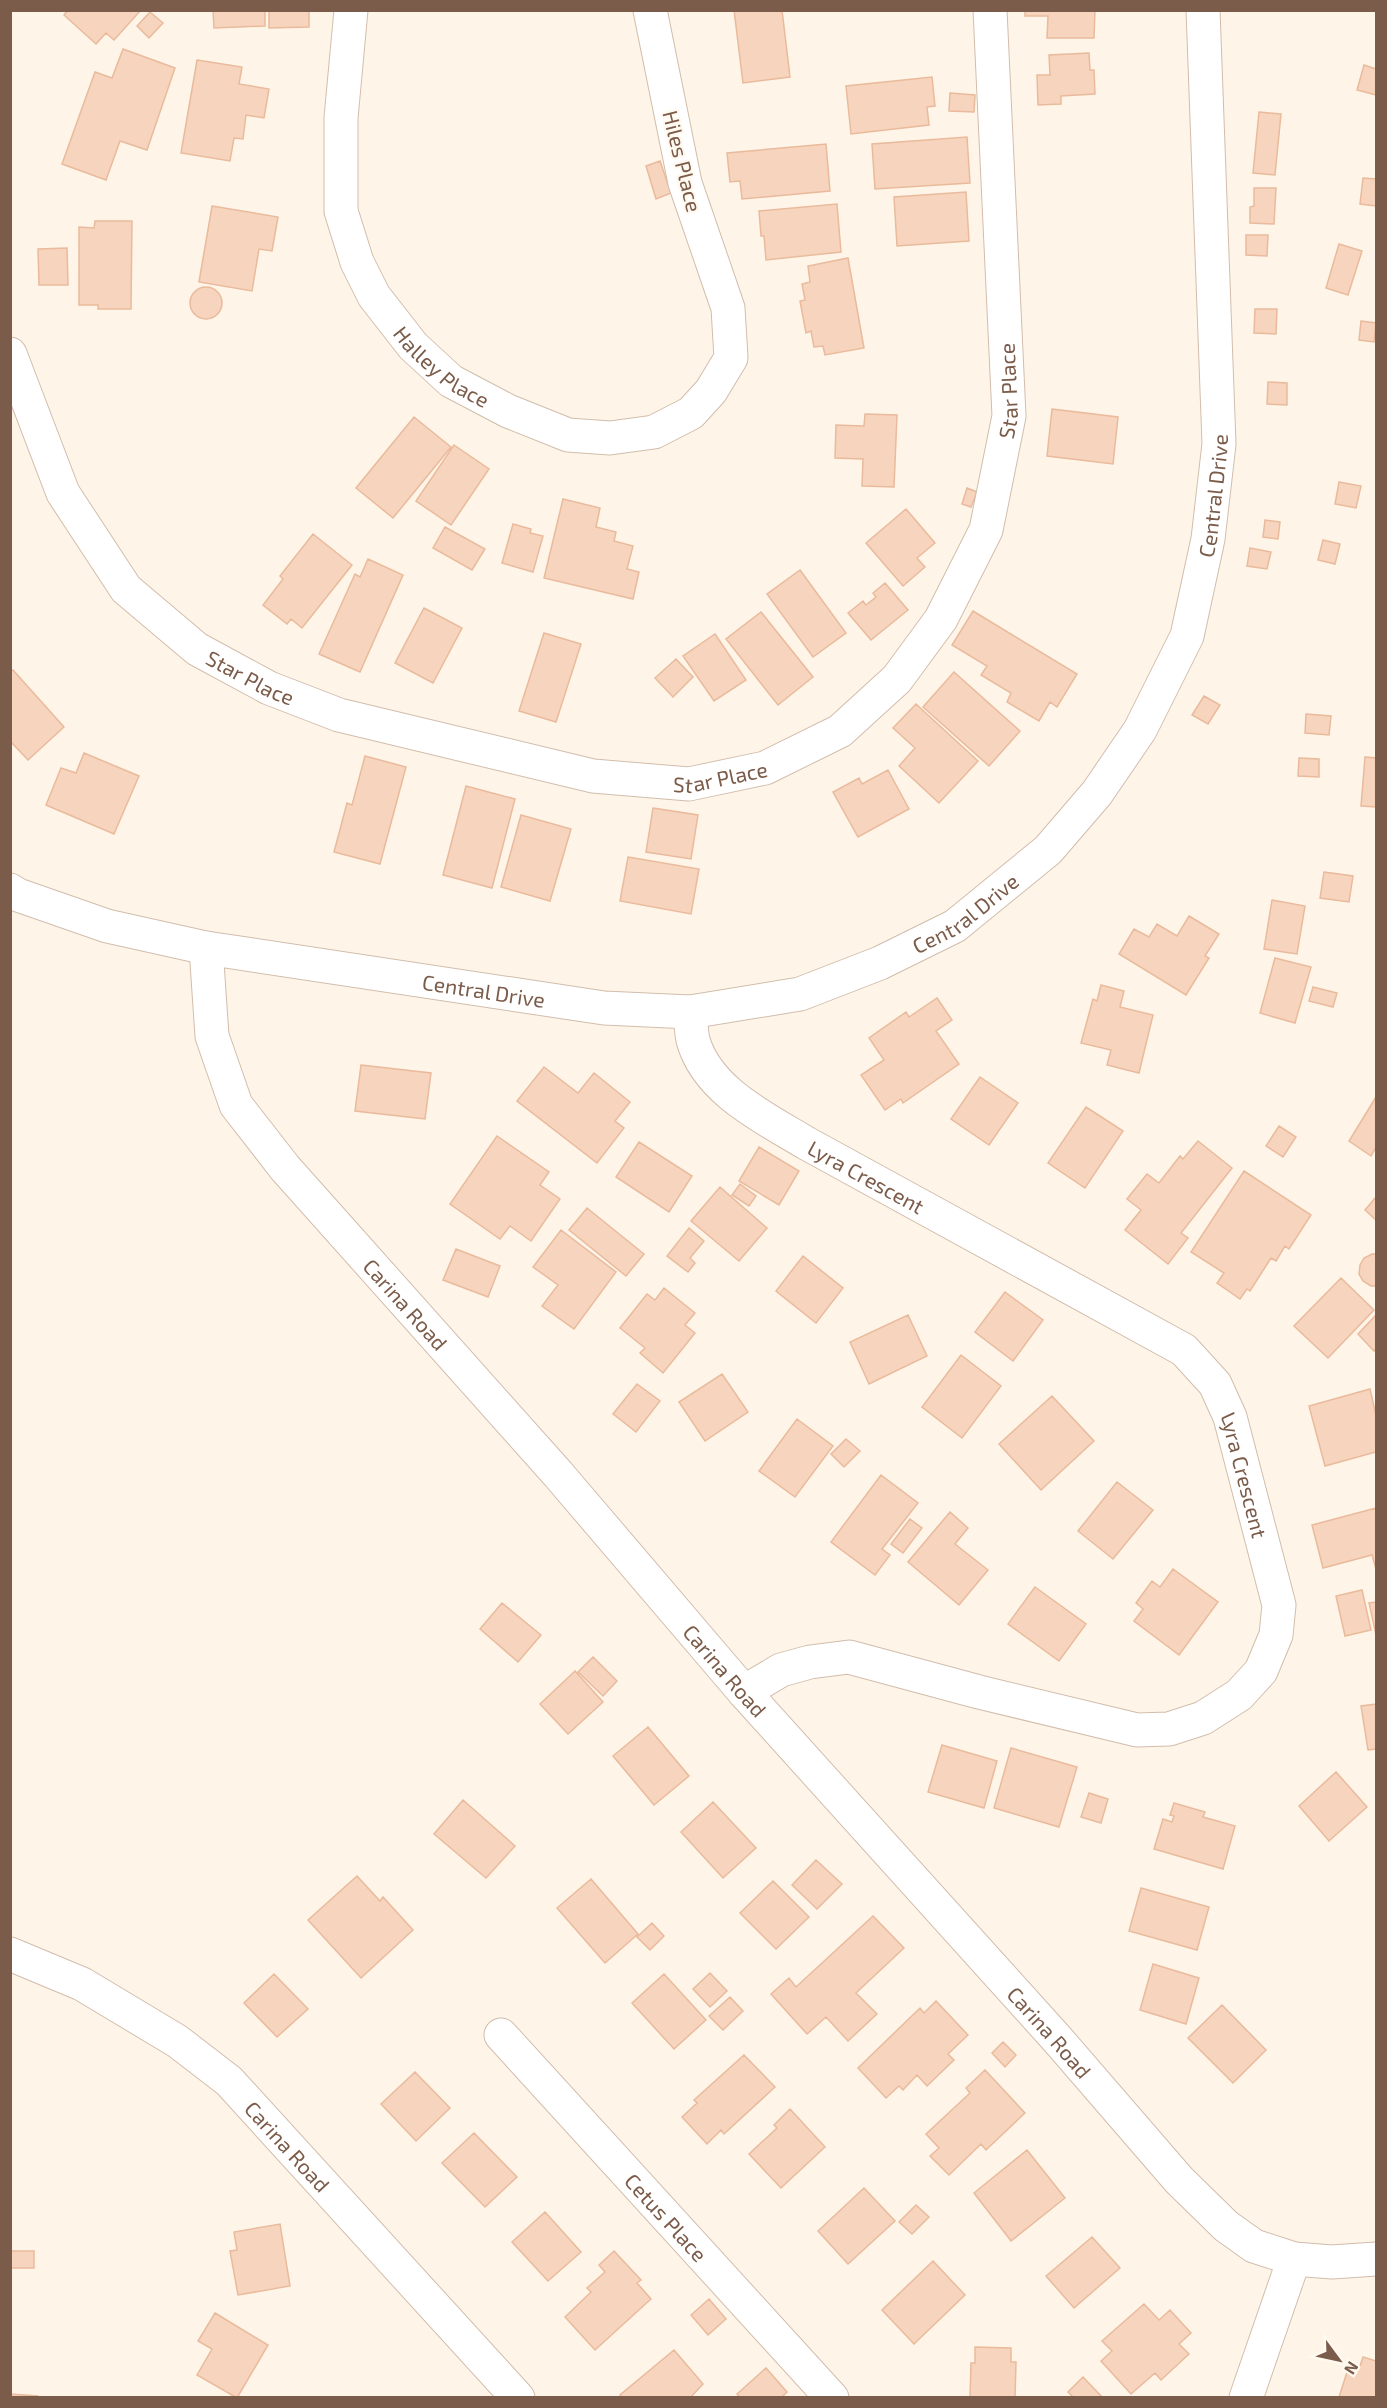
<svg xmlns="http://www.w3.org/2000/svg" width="1387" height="2408" font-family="'Exo 2',sans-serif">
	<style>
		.building { fill: #f6d4bd; stroke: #eaba9c; stroke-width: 1.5 }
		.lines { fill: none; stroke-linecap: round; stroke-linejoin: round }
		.street-casing { stroke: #d2bdac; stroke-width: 35 }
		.street { stroke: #fff; stroke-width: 33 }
		.labels { text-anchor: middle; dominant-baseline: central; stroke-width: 4.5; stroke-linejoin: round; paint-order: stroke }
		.street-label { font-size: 21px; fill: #7b5b49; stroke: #fff9f0 }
	</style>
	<rect width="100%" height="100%" fill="#fef5e8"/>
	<!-- building -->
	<path class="building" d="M68,10h73l-27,30 -8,-7 -10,11 -32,-29z
		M213,10h52v16l-51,2z
		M269,10h40v17l-40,1z
		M734,10h48l8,67 -47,6z
		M1025,10h70l-1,28h-47l1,-22h-23z
		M150,12l13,11 -14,15 -12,-12z
		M123,49l52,19 -28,82 -27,-9 -14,39 -44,-16 33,-92 17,6z
		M1089,53l1,17h4l1,24 -34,2v8l-23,1 -1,-30h13l-1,-20z
		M197,60l45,7 -3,17 30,5 -5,29 -18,-3 -3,24 -9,-1 -4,23 -49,-8z
		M1364,65l12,4v26l-19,-5z
		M932,77l3,29 -8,1 2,18 -78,9 -5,-48z
		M950,93l25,2 -1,17 -25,-1z
		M1259,112l22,2 -6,61 -22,-2z
		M967,137l3,46 -95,6 -3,-45z
		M826,144l4,47 -88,8 -2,-18 -10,1 -3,-29z
		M660,161l11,32 -15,6 -10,-33z
		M1363,178l13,1v27l-16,-2z
		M1254,188h22l-2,36 -24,-1v-16l4,-1z
		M966,192l3,49 -72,5 -3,-49z
		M837,204l4,48 -75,8 -2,-24h-3l-2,-25z
		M212,206l66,11 -6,34 -13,-2 -7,42 -53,-9z
		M95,221h37l-1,88h-33v-4h-19v-78l15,1z
		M1246,235h22l-1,21 -21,-1z
		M1339,244l23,7 -14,44 -22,-7z
		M67,248l1,37h-29l-1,-36z
		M848,258l16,90 -39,7 -2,-9 -9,1 -3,-16 -5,2 -6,-32 5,-1 -3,-16 8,-2 -2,-16z
		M190 303a16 16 0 1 1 32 0a16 16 0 1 1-32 0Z
		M1255,309h22l-1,25 -22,-1z
		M1361,321l15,2 -2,19 -15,-2z
		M1268,382l19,1v22l-20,-1z
		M1052,409l66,8 -5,47 -66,-8z
		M865,414l32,1 -3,72 -32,-1 1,-27 -28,-1 1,-33 28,1z
		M414,417l37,30 -58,71 -37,-30z
		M454,445l35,24 -38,56 -35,-24z
		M1339,482l22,4 -5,22 -21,-4z
		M967,488l10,4 -6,15 -9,-3z
		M563,499l37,9 -4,19 20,5 -2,9 19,5 -6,23 12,3 -6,27 -89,-21z
		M906,509l29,34 -18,15 8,9 -22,19 -37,-43z
		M1265,520l15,2 -2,17 -15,-2z
		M513,524l18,5 -1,4 13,3 -10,36 -31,-9z
		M445,527l40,22 -13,21 -39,-22z
		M313,534l39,31 -50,63 -11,-9 -4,5 -24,-19 20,-26 -3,-3z
		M1323,540l17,4 -5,20 -17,-4z
		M1250,548l21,4 -4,17 -20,-3z
		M368,559l35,16 -43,97 -41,-18 36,-80 5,3z
		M800,570l46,63 -33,24 -46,-63z
		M885,583l23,27 -37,30 -23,-27 15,-12 3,4 10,-8 -3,-4z
		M424,608l38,20 -29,55 -38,-20z
		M973,611l104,63 -20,33 -7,-5 -11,19 -32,-19 4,-9 -30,-18 6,-9 -35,-21z
		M761,612l52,65 -35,28 -52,-66z
		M544,633l37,11 -25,78 -37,-11z
		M715,634l31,46 -32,21 -31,-45z
		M676,659l17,18 -20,20 -18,-19z
		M13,670l51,57 -36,33 -18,-19v-69z
		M954,672l66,59 -31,35 -66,-59z
		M1204,696l16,9 -12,19 -16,-9z
		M916,704l62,57 -39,42 -40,-37 16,-18 -22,-20z
		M1306,714l25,2 -2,19 -24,-2z
		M84,753l55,23 -25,58 -68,-29 15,-37 15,5z
		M365,756l41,11 -26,97 -46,-12 13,-49 5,2z
		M1365,757l11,1v49l-15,-1z
		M1299,758l20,1v18l-21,-1z
		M888,770l21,39 -51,28 -25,-45 26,-14 3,6z
		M466,786l49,13 -23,89 -49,-13z
		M653,808l45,7 -7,44 -45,-7z
		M521,815l50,14 -21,72 -49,-14z
		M628,857l71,12 -8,45 -71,-13z
		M1324,872l29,4 -4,26 -29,-4z
		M1272,900l33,6 -8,48 -33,-5z
		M1189,916l30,18 -14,22 4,2 -23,37 -67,-41 15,-25 15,8 8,-13 20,12z
		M1275,958l36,9 -16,56 -35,-10z
		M1101,985l23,6 -4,16 33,8 -14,58 -32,-8 4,-15 -30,-7 12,-44 4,2z
		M1313,987l24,6 -4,14 -24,-6z
		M937,998l15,22 -16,11 23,33 -56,39 -2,-4 -16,11 -24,-35 23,-15 -15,-22 37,-26 3,5z
		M361,1065l70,8 -6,46 -70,-8z
		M544,1067l34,26 16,-20 36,29 -15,19 9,7 -27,35 -80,-62z
		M980,1077l38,26 -29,42 -38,-26z
		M1376,1097v50l-5,9 -22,-15z
		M1086,1107l37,24 -38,57 -37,-25z
		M1279,1126l17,11 -13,20 -17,-11z
		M497,1136l52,36 -9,13 20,14 -29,42 -21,-15 -10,13 -50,-35z
		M1198,1141l34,27 -51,65 7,5 -20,26 -43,-34 16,-20 -14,-11 20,-25 12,9 21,-27 3,3z
		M639,1142l53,34 -23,36 -53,-35z
		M759,1147l40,24 -20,34 -40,-24z
		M1244,1171l67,44 -22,34 -4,-3 -9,15 -5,-3 -21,33 -3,-2 -7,10 -23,-16 7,-10 -33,-21z
		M740,1184l16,12 -7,10 -17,-11z
		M720,1187l47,41 -28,33 -48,-40z
		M1376,1197v23l-11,-10z
		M587,1208l57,46 -18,22 -57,-46z
		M689,1228l15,13 -14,17 5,5 -7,9 -21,-16z
		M561,1230l55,42 -42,57 -32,-23 16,-21 -25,-18z
		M456,1249l44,17 -12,31 -45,-17z
		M1372,1254h4v32h-5l-8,-5 -4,-7 1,-9 4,-7z
		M803,1256l40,32 -27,35 -40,-32z
		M1341,1278l33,32 -46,48 -34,-32z
		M664,1288l31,25 -10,12 10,8 -32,40 -23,-20 5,-5 -25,-20 27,-34 8,6z
		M1005,1292l38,28 -30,41 -38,-29z
		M908,1315l19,41 -58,28 -19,-42z
		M1376,1315v33l-2,3 -16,-17z
		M961,1355l40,31 -39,52 -40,-31z
		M722,1374l26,38 -43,29 -26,-39z
		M637,1384l23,17 -24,31 -23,-18z
		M1370,1389l6,26v37l-51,14 -16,-60z
		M1052,1396l42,45 -53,49 -42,-46z
		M797,1419l36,27 -38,51 -36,-26z
		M846,1439l14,12 -16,16 -13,-13z
		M881,1475l37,28 -36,46 8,6 -15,20 -44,-33z
		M1117,1482l36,28 -40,49 -35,-28z
		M1376,1508v61l-4,-14 -49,13 -11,-43z
		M950,1512l18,16 -13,16 33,26 -29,35 -51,-43z
		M910,1519l12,9 -19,25 -12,-9z
		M1173,1569l45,33 -39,53 -45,-34 9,-12 -7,-6 16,-22 8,6z
		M1035,1587l51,37 -27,37 -51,-37z
		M1362,1590l9,40 -26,6 -9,-40z
		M1376,1602v33l-7,-32z
		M502,1603l39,32 -23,27 -38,-33z
		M593,1657l24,24 -14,15 -25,-24z
		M575,1671l28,31 -35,32 -28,-30z
		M1376,1704v45l-8,1 -7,-44z
		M648,1727l41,49 -35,29 -41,-49z
		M942,1745l55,16 -13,47 -56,-16z
		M1011,1748l66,19 -18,60 -65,-19z
		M1336,1772l31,35 -38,34 -30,-35z
		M1089,1793l19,6 -7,24 -20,-6z
		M463,1800l52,46 -29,32 -52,-44z
		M713,1802l43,46 -33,30 -42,-46z
		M1174,1803l31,9 -2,5 32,9 -12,43 -69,-20 9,-30 9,3 2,-6 -4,-1z
		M816,1860l26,24 -25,25 -25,-24z
		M357,1876l23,25 3,-4 30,33 -52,48 -53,-58z
		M591,1879l47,55 -33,29 -48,-55z
		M773,1881l36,36 -33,32 -36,-36z
		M1141,1888l68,19 -12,43 -68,-19z
		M873,1916l31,32 -48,45 21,21 -29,27 -22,-24 -19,17 -36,-40 18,-16 7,9z
		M652,1923l12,13 -14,14 -13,-13z
		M1153,1964l46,14 -13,46 -46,-14z
		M710,1973l17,18 -17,16 -17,-18z
		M274,1974l34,35 -31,28 -33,-34z
		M664,1974l42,46 -32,29 -42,-46z
		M730,1997l13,14 -20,19 -14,-14z
		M936,2001l32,34 -20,19 6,6 -27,26 -10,-11 -14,15 -4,-4 -13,12 -28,-30 62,-60 4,5z
		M1222,2005l44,45 -33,33 -45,-45z
		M1003,2042l13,13 -11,12 -13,-14z
		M744,2055l31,32 -51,47 -3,-4 -14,14 -25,-27 15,-14 -3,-3z
		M985,2070l40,43 -39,37 -5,-6 -32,31 -19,-19 9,-8 -13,-14 44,-41 -4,-5z
		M415,2072l35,36 -34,33 -35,-37z
		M790,2109l35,38 -44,41 -32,-34 28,-26 -3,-3z
		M474,2133l43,44 -32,30 -43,-44z
		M1027,2150l38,48 -54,43 -37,-48z
		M864,2188l31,33 -47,43 -30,-33z
		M916,2205l13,12 -17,17 -13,-12z
		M545,2212l36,40 -33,29 -36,-39z
		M280,2224l10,62 -52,9 -8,-44 7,-1 -3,-18z
		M1092,2237l28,31 -46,40 -28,-32z
		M10,2251h24v17h-24z
		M614,2251l27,29 -4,3 14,16 -56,51 -30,-33 26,-25 -4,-4 18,-16 -6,-7z
		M933,2261l32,34 -51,49 -32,-34z
		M709,2299l17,20 -18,16 -17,-20z
		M1144,2304l15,16 11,-10 21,23 -12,11 10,10 -28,26 -6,-7 -24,21 -30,-33 11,-10 -10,-10z
		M215,2313l53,32 -31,53 -40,-23 15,-26 -14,-8z
		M975,2347l36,1v14h5l-1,36h-45l1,-35h4z
		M674,2350l29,34 -13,14h-68l-2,-3z
		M1363,2357l13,4v37l-37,-1 10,-31 10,3z
		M766,2368l21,24 -6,6h-41l-3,-4z
		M1083,2377l20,21h-29l-6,-6z
		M10,2394l28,2v2h-28z"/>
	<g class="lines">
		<!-- street casing -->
		<g class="street-casing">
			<g id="street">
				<path id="s1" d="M351,10l-10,108v93l16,51 17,34 39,50 38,35 57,30 60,24 42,3 44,-6 37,-19 20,-22 20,-33 -3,-50 -43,-125 -35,-173"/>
				<path id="s2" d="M10,354l53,139 63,96 71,60 72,39 70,27 254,61 96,8 76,-16 75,-37 57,-52 44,-60 45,-89 23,-114 -19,-406"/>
				<path id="s3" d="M10,890l8,5 89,31 99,22 398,60 86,4 110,-18 80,-31 75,-37 93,-76 49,-57 43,-63 47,-94 21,-97 11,-95 -16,-434"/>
				<path id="s4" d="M206,948l6,88 24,69 49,63 273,306 186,218 314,348 121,140 47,46 28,20 40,13 38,3 44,-3"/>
				<path id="s5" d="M690,1012c1,9 1,19 3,28 14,51 72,78 113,103l378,207 31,34 15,33 49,188 -3,30 -15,36 -22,24 -36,23 -34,11 -32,1 -158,-38 -130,-35 -39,5 -29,8 -37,22"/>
				<path id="s6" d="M10,1954l72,30 95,57 52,40 289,317"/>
				<path id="s7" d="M501,2035l331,363"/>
				<path d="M1246,2398l48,-139"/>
			</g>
		</g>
		<!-- street -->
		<use href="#street" class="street"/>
	</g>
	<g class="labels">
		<!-- street labels -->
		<g class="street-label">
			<text transform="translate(683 161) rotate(76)">Hiles Place</text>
			<text stroke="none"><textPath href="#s1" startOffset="392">Halley Place</textPath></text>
			<text stroke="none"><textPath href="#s2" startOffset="1425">Star Place</textPath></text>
			<text stroke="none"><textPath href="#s3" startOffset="1494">Central Drive</textPath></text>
			<text stroke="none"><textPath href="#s2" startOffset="417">Star Place</textPath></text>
			<text stroke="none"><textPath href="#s2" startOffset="903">Star Place</textPath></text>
			<text stroke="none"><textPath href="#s3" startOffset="990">Central Drive</textPath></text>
			<text stroke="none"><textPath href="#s3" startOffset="486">Central Drive</textPath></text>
			<text stroke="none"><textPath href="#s5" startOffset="254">Lyra Crescent</textPath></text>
			<text stroke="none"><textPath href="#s4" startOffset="423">Carina Road</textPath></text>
			<text stroke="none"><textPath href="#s5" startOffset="758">Lyra Crescent</textPath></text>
			<text stroke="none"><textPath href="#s4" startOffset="909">Carina Road</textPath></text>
			<text stroke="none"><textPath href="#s4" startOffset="1395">Carina Road</textPath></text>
			<text stroke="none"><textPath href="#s6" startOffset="342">Carina Road</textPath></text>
			<text stroke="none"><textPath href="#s7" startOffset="246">Cetus Place</textPath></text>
		</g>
	</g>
	<!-- border -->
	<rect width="1387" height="2408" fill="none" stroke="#7b5b49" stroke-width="24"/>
	<!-- north arrow -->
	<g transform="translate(1339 2360) rotate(123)" stroke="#fff9f0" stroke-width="4.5" paint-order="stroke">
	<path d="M0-4.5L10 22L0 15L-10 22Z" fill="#7b5b49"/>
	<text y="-9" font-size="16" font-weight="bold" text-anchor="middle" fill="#7b5b49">N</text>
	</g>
</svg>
